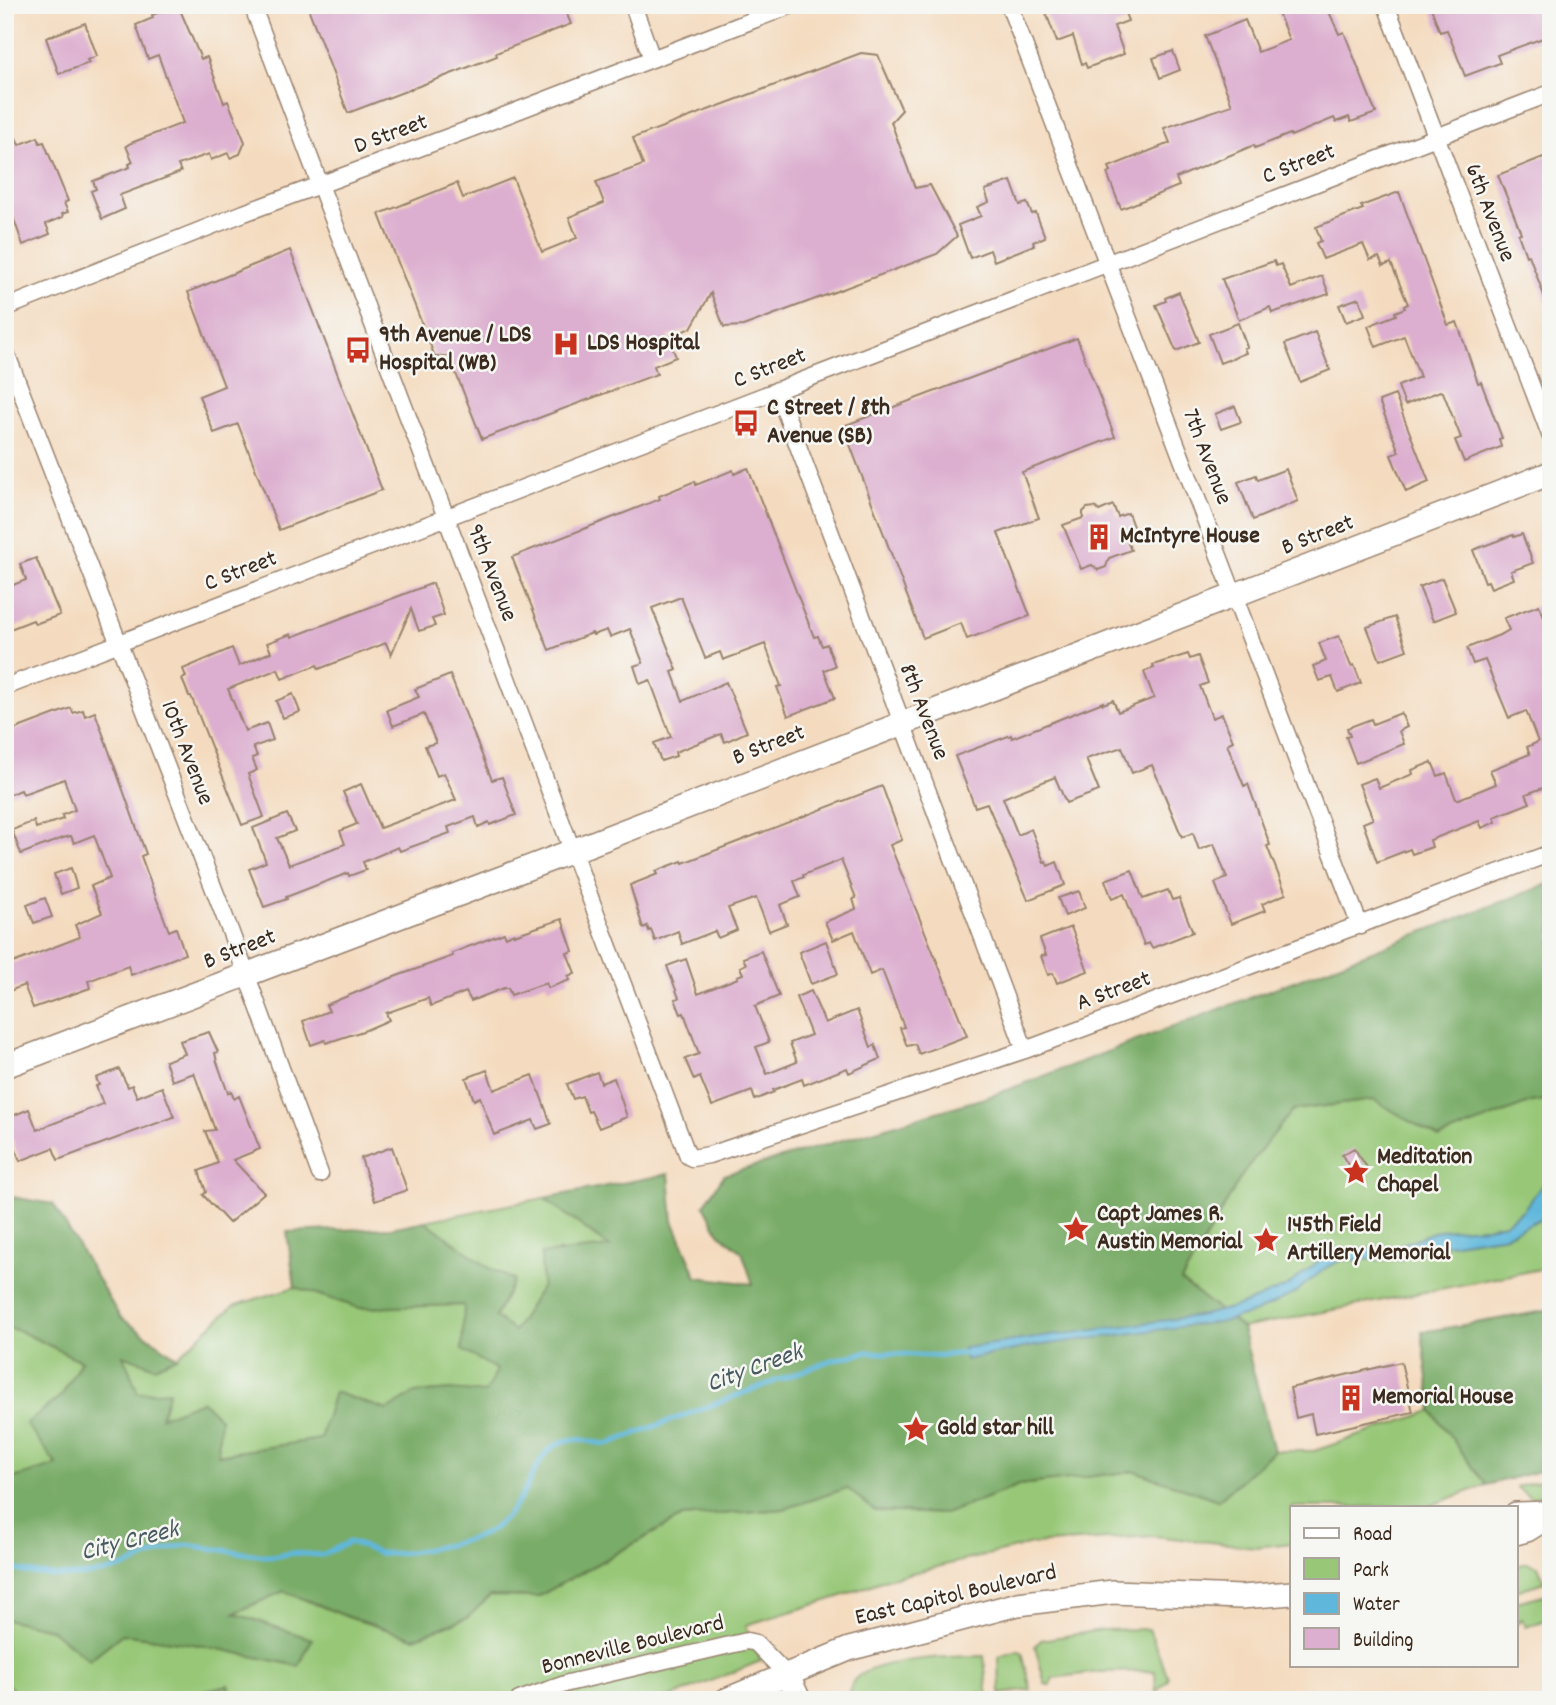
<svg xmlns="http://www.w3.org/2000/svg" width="1556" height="1705" font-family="Dekko,sans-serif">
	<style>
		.green { fill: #97c777; stroke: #69784a; stroke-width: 2 }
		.forest { fill: #79ac68; stroke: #5a6b43; stroke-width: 2 }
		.water { fill: #5fb7dc; stroke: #4d707d; stroke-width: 2 }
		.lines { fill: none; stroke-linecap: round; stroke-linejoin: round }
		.stream { stroke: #5fb7dc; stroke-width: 5 }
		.building { fill: #dcaecf }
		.street-casing { stroke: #98826e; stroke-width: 19 }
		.secondary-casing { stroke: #98826e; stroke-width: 26 }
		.street { stroke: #fff; stroke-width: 16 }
		.secondary { stroke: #fff; stroke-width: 23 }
		.labels { text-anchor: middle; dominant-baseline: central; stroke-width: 5; stroke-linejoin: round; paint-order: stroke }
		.street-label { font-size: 24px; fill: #3b2a1e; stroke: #f6f6f2 }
		.poi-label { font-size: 24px; font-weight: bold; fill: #3b2a1e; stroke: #f6f6f2; text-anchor: start }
		.water-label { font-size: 26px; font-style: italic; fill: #485b60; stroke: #f6f6f2 }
	</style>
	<rect width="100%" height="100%" fill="#f6f6f2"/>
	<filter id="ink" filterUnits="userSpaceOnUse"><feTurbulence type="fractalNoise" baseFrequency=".0143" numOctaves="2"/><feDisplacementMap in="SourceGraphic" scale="14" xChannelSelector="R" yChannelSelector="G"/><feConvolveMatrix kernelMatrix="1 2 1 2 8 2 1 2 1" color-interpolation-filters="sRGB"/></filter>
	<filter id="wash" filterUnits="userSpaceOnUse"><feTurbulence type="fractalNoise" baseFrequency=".00686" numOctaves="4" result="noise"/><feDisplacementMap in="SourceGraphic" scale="28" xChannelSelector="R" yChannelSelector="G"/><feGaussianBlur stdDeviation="1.57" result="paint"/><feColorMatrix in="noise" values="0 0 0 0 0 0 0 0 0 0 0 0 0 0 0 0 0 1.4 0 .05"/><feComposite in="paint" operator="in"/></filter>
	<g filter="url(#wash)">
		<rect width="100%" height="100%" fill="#f4dbbf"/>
		<!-- green -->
		<path class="green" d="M1551,1099v168l-309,61 -61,-47 64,-111 48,-60 81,-10 65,38 92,-36z
			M544,1198l66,49 -68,39 -28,45 -20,-14 20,-37 -25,-12 -64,-47z
			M295,1287l64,21 105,-3 33,64 -12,25 -33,-4 -37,3 -28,17 -53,-18 -13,47 -104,16 -57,-38 -22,-24 -15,-39 32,13 22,-10 56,-51z
			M5,1328l13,2 63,31 -19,34 -36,29 32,41 -44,13 -9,-13z
			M1432,1411l54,74 -59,22h-135v36l-36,4 -103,-11 -121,8 -145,35 -48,18 -93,28 15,36 -97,39h-430l-5,-15 -69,15h-150l3,-10 -8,-9v-62l46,10 38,31 33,-26 78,11 99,21 12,-27 -78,-25 50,-23 65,26 66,21 53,-20 23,-22 47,1 145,-80 102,-8 63,-21 29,23 69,3 74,-29 116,-14 83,29 56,-49h40z
			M1551,1478v15l-20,5 -15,-11z
			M1527,1563l11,3 6,16 -28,9v-25z
			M1551,1593v25l-25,9 -4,-8 -6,6v-23z
			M1149,1629l19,48 -1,4 -11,11 -1,-21 -55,1 -48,6 -1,7 -6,-1 -10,-38 6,-6 61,-10z
			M1018,1651l4,1 9,38 -31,4 -1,-37z
			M984,1656l4,44h-6l-2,-8 -28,8h-104c1,-7 2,-16 7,-21 21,-21 100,-23 129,-23z"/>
		<!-- forest -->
		<path class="forest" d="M1551,883v216l-20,3 -92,36 -65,-38 -81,10 -48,60 -64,111 61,47 32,123 -56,49 -83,-29 -116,14 -74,29 -70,-3 -28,-23 -63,21 -102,8 -145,80 -47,-1 -23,22 -53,20 -66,-21 -64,-26 -50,22 78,26 -13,27 -99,-21 -78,-11 -33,26 -38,-31 -46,-10v-154l9,13 43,-13 -31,-41 36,-29 19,-34 -63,-31 -13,-2v-132l48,8 67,113 57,40 -22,10 -32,-12 15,38 31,-2 -8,26 41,-16 18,17 -2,37 102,-16 14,-47 53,18 28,-17 37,-3 33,3 12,-23 -35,-20 2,-45 -105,3 -64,-21 -8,-55 104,-4 34,-7 64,47 25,12 -19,37 19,14 28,-45 -1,-32 69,-7 -66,-49 125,-24 4,47 24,56 56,7 -11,-32 -23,-19 -15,-28 20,-30 267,-79z
			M1551,1310v158l-65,17 -54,-74 -10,-79z
			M229,1685l5,15h-74z"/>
		<!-- water -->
		<path class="water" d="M1551,1179v35l-45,21 -63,10h-16l-25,14 -60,1 -15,7 -35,28 -36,17 -30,9 -192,25 -69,14 -2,-12 240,-33 39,-10 44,-18 42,-33 11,-5 22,1 36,-4 42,-16 47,-3 19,-4 18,-13 20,-26z"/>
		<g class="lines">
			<!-- stream -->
			<path class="stream" d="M5,1567c39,11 81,13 119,0 21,-8 40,-18 62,-22l87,12 19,-4 30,2 27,-13c11,2 20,9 31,11 22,3 85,-10 106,-20 14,-7 25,-21 34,-34 13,-21 19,-50 45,-58 14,-5 29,3 43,3l221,-83 38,-9 64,4 39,-3"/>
		</g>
		<g id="blocks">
			<!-- building -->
			<path class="building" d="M178,5l23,54 6,-2 17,46 4,-2 17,41 -5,12 -10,4 -2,-5 -17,7 -2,-6 -31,11 3,7 -61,23 5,14 -23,10 -11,-28 5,-2 -3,-8 37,-14 -1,-3 4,-2 -7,-16 5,-3 52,-20 -25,-68 -10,4 -12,-34 17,-7 -1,-3z
				M307,5h256l8,19 -75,29 1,3 -41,16 -108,41z
				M1043,5h41l4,10 26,-10h8l6,16 -14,5 10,28 -37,14 -2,-5 -3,1 -9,-28 -16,6z
				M1275,5h51l13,29 5,-2 32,81 -25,9 -2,-5 -13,5 -2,-4 -43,18 -1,-2 -35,14 -1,-3 -78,33 3,8 -58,23 -14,-36 4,-2 -2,-4 61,-24 -6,-15 68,-23 -27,-69 40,-16 13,32 31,-12z
				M1430,5h121v30l-54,20 3,8 -35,13 -18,-46 -7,2z
				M85,23l12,33 -10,4 2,3 -30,11 -13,-36z
				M1173,51l7,19 -20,8 -7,-20z
				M861,53l17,2 24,55 -11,12 24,66 15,-3 27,51 -20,18 -194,72 -19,1 -13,-34 -20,35 -23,9 8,20 -22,9 3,8 -175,65 -33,-83 -14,1 -56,-143 78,-31 6,15 50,-20 29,74 35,-14 -8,-21 35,-14 -8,-21 47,-17 -10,-27z
				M5,113l14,32 19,-8 2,6 4,-1 24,59 -4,2 4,9 -6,2 1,3 -17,7 4,10 -27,11 -18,-51z
				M1551,154v155h-2l-20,-54 -3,1 -8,-22 3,-1 -23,-58z
				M1011,181l9,24 7,-2 5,11 4,-1 9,24 -12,5 1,3 -40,16 -4,-11 -20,8 -12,-33 23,-9 -4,-9 12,-5 -4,-12z
				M1399,192l49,133 9,-3 21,61 3,-1 21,56 -3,1 2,8 -37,15 -9,-22 6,-2 -18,-46 -3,-1 -35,14 -7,-19 22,-9 -16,-41 -28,11 -8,-21 28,-11 -1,-3 10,-4 -1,-2 4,-2 -17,-41 -8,3 -4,-9 -9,3 -7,-16 -40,15 -7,-16 5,-2 -5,-14 47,-18 -2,-3z
				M290,250l92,240 -103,40 -41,-106 -24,9 -15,-37 25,-10 -36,-94z
				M1274,261l2,5 5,-2 10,24 31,-12 7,18 -57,19 -2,-6 -31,13 -17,-41z
				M1179,292l20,50 -23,9 -20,-46 10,-4 -1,-3z
				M1359,298l6,17 -19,7 -7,-17z
				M1238,323l9,24 -3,1 2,5 -26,10 -11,-29z
				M1315,332l15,38 -30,12 -15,-38z
				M1077,338l38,99 -93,35 17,46 -41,15 32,83 -63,23 -6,-16 -38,15 -80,-212z
				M1395,395l34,87 -23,10 -15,-37 8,-3 -20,-51z
				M1235,406l6,16 -20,7 -6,-15z
				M748,468l66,169 4,-1 4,10 5,-2 8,22 -11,4 11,28 -47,18 -11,-29 4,-1 -16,-42 -42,16 -3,-8 -15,6 -24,-61 -29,11 25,62 -5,2 11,29 43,-19 21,50 -22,10 -4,-8 -46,18 1,4 -15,5 -7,-18 17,-6 -21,-57 -10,4 -6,-18 9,-3 -13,-34 -20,8 -3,-7 -14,5 -1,-2 -43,17 -37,-93 148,-58 -1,-3 36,-15 1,4 37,-15 1,4z
				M1286,469l12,32 -45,19 -15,-38 18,-7 2,5z
				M1113,505l5,12 10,-4 8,22 -10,4 5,11 -22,8 -3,9 -8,3 -6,-5 -11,4 -18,-44 20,-7v-6l4,-4 8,-1 4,4z
				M1522,534l11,29 -22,8 3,8 -23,9 -3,-7 -3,1 -12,-32 40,-15 1,2z
				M36,558l24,57 -25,9 -2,-4 -28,11v-43l21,-8 -6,-16z
				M1442,578l14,34 -23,9 -14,-34z
				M433,583l11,32 -12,4 3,7 -16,5 -8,-22 -20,46 -5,-12 -67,26 -2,-4 -35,14 -4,-10 -50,20 17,42 22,-8 6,17 -20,7 4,9 -5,2 5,12 -9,4 16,43 -22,8 -51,-129h-2l-7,-17 4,-2 -3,-8 49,-21 7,18 32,-14 -4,-9 24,-9 1,3z
				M1539,605l12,28v152l-25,9 4,9 -36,14 2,5 -14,6 -3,-7 -49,19 2,7 -20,7 -2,-5 -33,13 -14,-39 10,-4 -14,-35 16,-6 4,10 34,-14 -1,-4 20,-8 6,14 8,-3 10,26h3l37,-15 -6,-14 40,-16 -3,-7 11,-5 -12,-31 -17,7 -24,-58 -12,4 -6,-16 35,-14 7,-4 -5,-12z
				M1395,617l12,33 -27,10 -13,-33z
				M1339,636l12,30 3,-1 7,18 -23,9 -6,-15 -13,4 -6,-15 13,-5 -7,-18z
				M1188,654l2,5 8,-3 10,27 -8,3 12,32 10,-4 11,27 -6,3 17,42 4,-2 22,61 -3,1 19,48 -24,10 3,7 -34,13 -16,-41 12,-5 -13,-34 -15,6 -6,-17 -11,4 -30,-72 -20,8 -10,-26 -36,12 13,32 -33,12 -11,-26 -52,21 15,37 13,-6 13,33 2,-1 2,5 9,-4 8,23 -37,15 -41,-97 -12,4 -20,-51 56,-21 1,3 91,-36v2l10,-4 5,12 36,-14 -10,-26 10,-4 -1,-3z
				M450,675l42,105 10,-3 14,38 -26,10 -1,-3 -11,5 -3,-10 -27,10 2,6 -50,18 -2,-4 -35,15 3,8 -17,6 -1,-3 -62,24 1,2 -23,8 -15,-38 17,-7 -13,-34 34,-14 8,17 -18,7 12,27 56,-21 -5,-13 17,-7 -14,-32 18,-8 19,44 76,-28 -12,-27 -7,3 -12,-30 11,-3 -12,-29 -31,12 -6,-16 32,-13 -4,-8z
				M293,694l7,18 -17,6 -7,-17z
				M71,708l2,5 10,-3 2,6 10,-4 51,142 -5,2 13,36 15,39 7,-3 9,26 -54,21 -3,-9 -40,15 2,7 -57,20 -9,-23 -19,8v-27l75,-29 -5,-12 27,-12 -11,-27 19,-8 -16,-43 -20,8 -3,-7 -8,2 -42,16 -9,-24 22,-9 2,7 27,-9 -1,-4 13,-5 -11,-31 -41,15 -2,-4 -16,6v-63z
				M1401,713l6,14 -8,4 5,13 -48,19 -10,-26 4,-1 -3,-8 24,-9 2,5z
				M882,786l20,54 -12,5 77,191 -48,18 -4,-10 -8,2 -7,-18 4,-1 -22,-57 -12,5 -16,-44 -21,9 -8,-18 31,-13 -3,-10 3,-1 -15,-38 -38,15 1,2 -10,4 6,16 -20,8 7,19 -18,7 -13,-33 -28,10 9,22 -19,8 -3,-7 -33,13 -4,-13 -23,10 -4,-11 -2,1 -2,-5 -4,2 -13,-43 28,-11 -2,-3 26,-10 1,2z
				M71,868l6,20 -16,6 -7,-20z
				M1132,870l11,29 25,-9 4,10 7,-2 14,34 -41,16 -3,-5 -5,2 -20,-51 -12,5 -7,-19z
				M1079,891l6,17 -20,8 -7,-18z
				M45,898l7,19 -18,6 -7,-18z
				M562,919l11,32 -6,2 8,20 -7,3 2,4 -22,8 -2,-5 -35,12 -3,-7h-4l-33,13 -5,-9 -35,14 -3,-8 -42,15 3,7 -23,10 -40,13 -1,-3 -14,5 -8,-24 26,-10 -3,-6 60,-25 67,-24 -1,-3 52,-20 2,4 8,-4v2z
				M1071,927l17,44 -31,12 -4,-10 -5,2 -7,-19 5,-1 -6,-16z
				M826,941l12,33 -27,10 -12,-32z
				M761,951l18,45 -24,10 14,36 -13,5 11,27 30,-12 -7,-19 21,-8 -15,-38 15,-6 14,32 32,-13 14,37 4,-2 5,14 -31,14 -2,-5 -43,17 -2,-6 -29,11 1,2 -19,8 -3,-9 -40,15 -12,-29 -6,3 -9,-21 14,-5 -15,-41 -3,1 -6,-15 4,-1 -12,-32 19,-7 12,35 40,-16 -1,-2 6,-2 -3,-7 6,-3 -3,-6z
				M209,1032l9,20 -3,1 2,9 11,31 3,-2 3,8 5,-3 21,53 -27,11 31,33 -35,30 -26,-28 3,-3 -7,-21 19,-8 -13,-32 10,-1 -21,-57 -22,8 -7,-20 20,-7 -5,-13z
				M119,1069l9,18 4,-2 5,12 25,-10 12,30 -116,43 -5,-12 -33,13 -8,-22 -7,3v-23l24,-10 8,21 66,-26 -7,-18 3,-1 -3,-7z
				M487,1070l7,20 39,-15 18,49 -14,5 -4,-9 -39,15 -14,-38 -6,3 -8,-22z
				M597,1072l4,11 13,-5 13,39 -28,11 -8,-17 -3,1 -6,-16 -9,3 -6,-15z
				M392,1147l15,43 -32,11 -14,-43z
				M1354,1148l14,21 -13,7 -13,-21z
				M1401,1362l12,50 -98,22 -4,-20 -15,4 -6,-30z"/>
		</g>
	</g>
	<g filter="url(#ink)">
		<use href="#blocks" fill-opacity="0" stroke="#98826e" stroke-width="2"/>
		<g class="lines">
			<!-- street casing -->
			<g class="street-casing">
				<path id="street" d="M252,5l436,1151 4,2 17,-3 316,-105 526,-197
					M633,5l19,54
					M1009,5l351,921
					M1386,5l165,432
					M5,308l239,-95 226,-84 322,-124
					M5,350l226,583 89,241
					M777,390l248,660
					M5,687l1546,-594
					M519,1700l49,-17 179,-42 9,2 32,33"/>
			</g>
			<!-- secondary casing -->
			<g class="secondary-casing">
				<path id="secondary" d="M5,1066l544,-206 1002,-387
					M1516,1514l35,-1
					M1516,1533l11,-3 24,-15
					M788,1676l11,24
					M726,1700l123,-51 169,-45 95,-12 128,5 51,-4"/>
			</g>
			<!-- street -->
			<use href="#street" class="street"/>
			<!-- secondary -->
			<use href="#secondary" class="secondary"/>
		</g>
	</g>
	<!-- icons -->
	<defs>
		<g id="hospital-bare" transform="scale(2.1)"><path d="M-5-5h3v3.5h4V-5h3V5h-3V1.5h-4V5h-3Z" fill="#c8321e" stroke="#f6f6f2" stroke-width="2.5" paint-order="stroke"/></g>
		<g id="bus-bare" transform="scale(2.1)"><path d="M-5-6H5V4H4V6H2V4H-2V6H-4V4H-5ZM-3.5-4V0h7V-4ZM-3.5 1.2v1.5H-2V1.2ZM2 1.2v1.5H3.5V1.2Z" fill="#c8321e" stroke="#f6f6f2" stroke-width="2.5" paint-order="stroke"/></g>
		<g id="building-bare" transform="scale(2.1)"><path d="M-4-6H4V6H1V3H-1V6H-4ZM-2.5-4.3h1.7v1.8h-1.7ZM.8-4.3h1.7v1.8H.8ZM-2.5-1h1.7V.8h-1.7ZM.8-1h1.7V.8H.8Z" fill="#c8321e" stroke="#f6f6f2" stroke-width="2.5" paint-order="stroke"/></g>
		<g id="sight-bare" transform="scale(2.1)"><path d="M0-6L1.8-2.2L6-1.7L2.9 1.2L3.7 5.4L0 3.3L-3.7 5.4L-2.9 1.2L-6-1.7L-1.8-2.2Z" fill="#c8321e" stroke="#f6f6f2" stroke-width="2.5" paint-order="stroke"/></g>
	</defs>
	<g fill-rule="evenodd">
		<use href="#hospital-bare" x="566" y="344"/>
		<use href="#bus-bare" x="358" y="350"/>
		<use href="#bus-bare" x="746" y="423"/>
		<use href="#building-bare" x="1099" y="537"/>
		<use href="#sight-bare" x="1356" y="1172"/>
		<use href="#sight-bare" x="1076" y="1229"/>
		<use href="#sight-bare" x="1266" y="1240"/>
		<use href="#building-bare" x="1351" y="1398"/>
		<use href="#sight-bare" x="916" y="1429"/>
	</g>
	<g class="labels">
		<!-- street labels -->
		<g class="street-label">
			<text transform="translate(391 135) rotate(-20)">D Street</text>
			<text transform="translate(1299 165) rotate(-21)">C Street</text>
			<text transform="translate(1489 213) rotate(69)">6th Avenue</text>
			<text transform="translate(770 369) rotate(-21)">C Street</text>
			<text transform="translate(1206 457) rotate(69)">7th Avenue</text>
			<text transform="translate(1318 536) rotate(-21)">B Street</text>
			<text transform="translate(241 572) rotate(-21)">C Street</text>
			<text transform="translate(491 573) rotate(69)">9th Avenue</text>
			<text transform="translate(923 712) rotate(69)">8th Avenue</text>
			<text transform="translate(769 746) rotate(-21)">B Street</text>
			<text transform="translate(186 753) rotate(69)">10th Avenue</text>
			<text transform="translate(240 950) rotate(-21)">B Street</text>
			<text transform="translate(1114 992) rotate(-20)">A Street</text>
			<text transform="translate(956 1596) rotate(-13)">East Capitol Boulevard</text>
			<text transform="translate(633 1646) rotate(-14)">Bonneville Boulevard</text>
		</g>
		<!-- poi labels -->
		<g class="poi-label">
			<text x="379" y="336">9th Avenue / LDS<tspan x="379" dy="28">Hospital (WB)</tspan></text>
			<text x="587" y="344">LDS Hospital</text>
			<text x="767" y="409">C Street / 8th<tspan x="767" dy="28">Avenue (SB)</tspan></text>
			<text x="1120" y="537">McIntyre House</text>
			<text x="1377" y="1158">Meditation<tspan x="1377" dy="28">Chapel</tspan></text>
			<text x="1097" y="1215">Capt James R.<tspan x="1097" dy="28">Austin Memorial</tspan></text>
			<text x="1287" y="1226">145th Field<tspan x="1287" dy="28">Artillery Memorial</tspan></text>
			<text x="1372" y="1398">Memorial House</text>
			<text x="937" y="1429">Gold star hill</text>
		</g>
		<!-- water labels -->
		<g class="water-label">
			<text transform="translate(755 1369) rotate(-20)">City Creek</text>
			<text transform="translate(130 1542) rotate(-14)">City Creek</text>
		</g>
	</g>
	<!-- margin -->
	<rect width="1556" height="1705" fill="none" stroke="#f6f6f2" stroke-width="28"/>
	<!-- legend -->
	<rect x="1290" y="1506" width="228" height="161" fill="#f6f6f2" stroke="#aba49d" stroke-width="2"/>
	<rect x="1304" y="1528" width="35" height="10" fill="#ffffff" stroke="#aba49d" stroke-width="2"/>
	<text x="1353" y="1540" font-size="21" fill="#3b2a1e">Road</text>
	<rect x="1304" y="1558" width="35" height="21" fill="#97c777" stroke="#aba49d" stroke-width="2"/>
	<text x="1353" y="1576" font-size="21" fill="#3b2a1e">Park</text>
	<rect x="1304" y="1593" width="35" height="21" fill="#5fb7dc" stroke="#aba49d" stroke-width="2"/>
	<text x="1353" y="1610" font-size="21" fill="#3b2a1e">Water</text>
	<rect x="1304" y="1628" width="35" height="21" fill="#dcaecf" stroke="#aba49d" stroke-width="2"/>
	<text x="1353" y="1646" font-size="21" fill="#3b2a1e">Building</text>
</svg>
